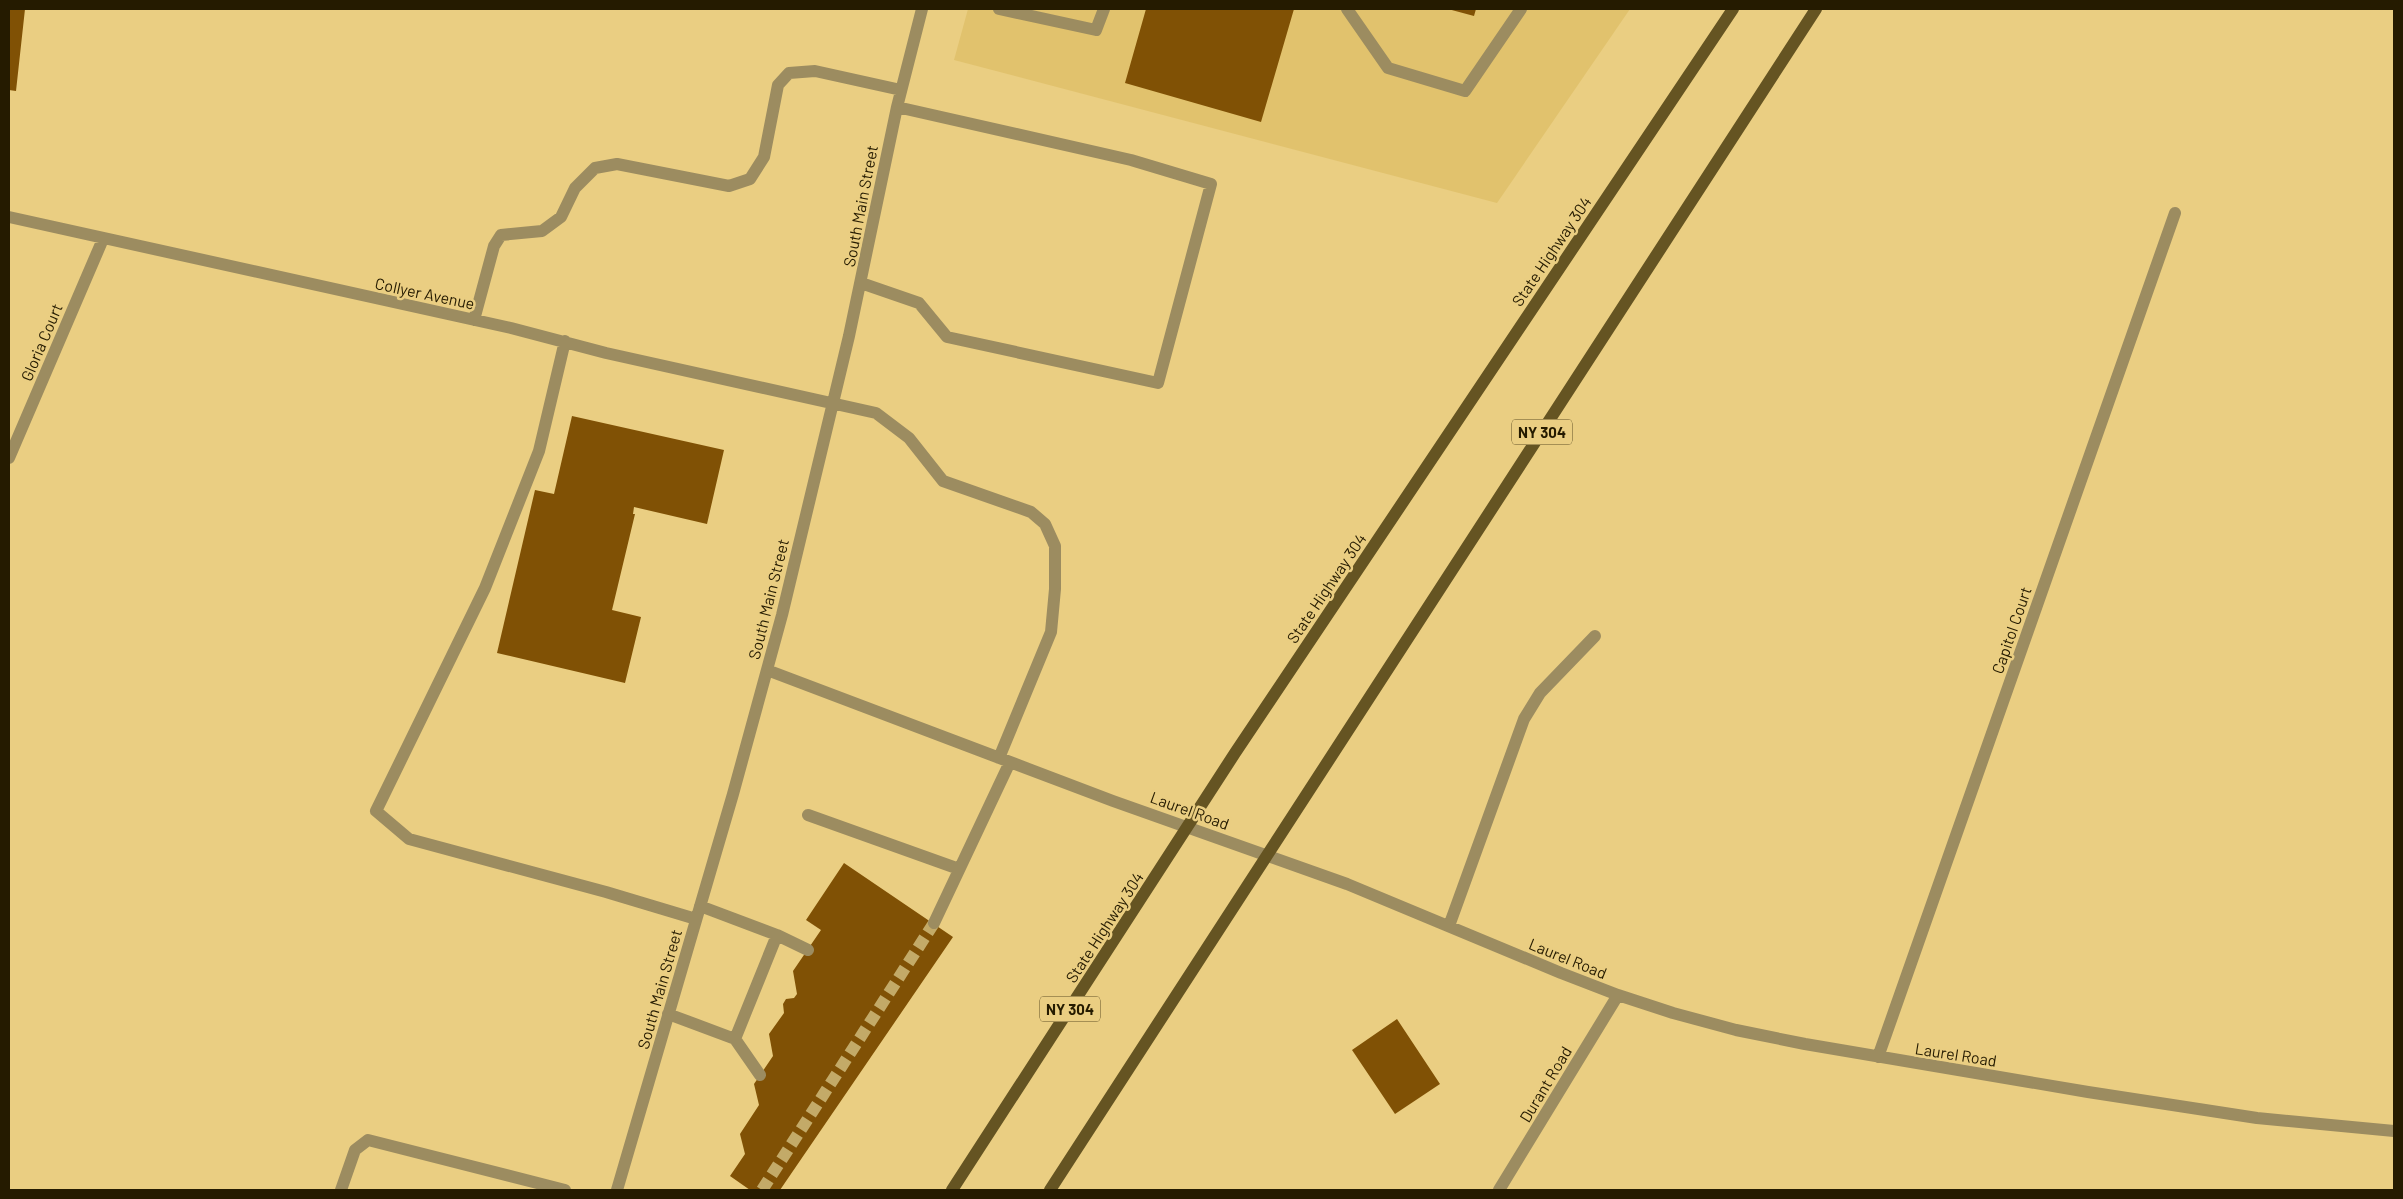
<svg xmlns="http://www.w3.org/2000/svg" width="2403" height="1199" font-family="Barlow,sans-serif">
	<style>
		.built { fill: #e1c26d }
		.building { fill: #805105 }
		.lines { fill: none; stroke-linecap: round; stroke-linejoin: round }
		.minor-tunnel { stroke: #c3aa68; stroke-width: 12; stroke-dasharray: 12 6; stroke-linecap: butt }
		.minor { stroke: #9c8c60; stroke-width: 12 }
		.major { stroke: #655422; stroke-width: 12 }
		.labels { text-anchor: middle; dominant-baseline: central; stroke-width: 5; stroke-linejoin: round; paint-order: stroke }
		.shield { fill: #eace82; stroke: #605127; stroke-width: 1 }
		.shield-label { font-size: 15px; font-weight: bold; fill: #251b00 }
		.street-label { font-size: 16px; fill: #251b00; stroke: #eace82 }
	</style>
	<rect width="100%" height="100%" fill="#eace82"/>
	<!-- built -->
	<path class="built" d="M968,9h662l-133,194 -543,-143z"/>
	<!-- building -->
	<path class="building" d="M9,9h16l-9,82 -7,-1z
		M1146,9h148l-33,113 -136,-39z
		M1448,9h28l-2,7z
		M572,416l152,34 -17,74 -73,-17 -1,7h2l-23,96 29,7 -16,66 -128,-30 38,-163 19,4z
		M844,863l109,74 -173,253h-30l-20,-14 15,-22 -5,-20 19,-29 -5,-21 19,-28 -4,-22 15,-21 -1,-9 3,-5 8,-1 3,-4 -4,-23 28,-41 -15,-10z
		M1397,1019l43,65 -45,30 -43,-64z"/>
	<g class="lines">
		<!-- minor-tunnel -->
		<path class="minor-tunnel" d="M762,1190l172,-267"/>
		<!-- minor -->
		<path class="minor" d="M999,9l97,21 8,-21
			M1347,9l41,59 77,23 56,-82
			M9,217l502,111 95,25 270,60 33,25 34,43 88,31 14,12 10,22v43l-4,43 -52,126
			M861,283l58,20 28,34 211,46 53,-199 -80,-24 -234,-53
			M474,320l20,-74 7,-11 41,-4 19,-14 14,-29 20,-20 22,-4 112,22 21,-7 14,-22 14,-72 11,-12 26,-2 86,19
			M565,341l-26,110 -54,137 -109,223 33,28 197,53 90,27
			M9,458l94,-219
			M767,670l346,131 234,83 214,89 57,22 55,18 63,17 69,14 283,48 169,26 137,13
			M808,815l151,54
			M934,923l76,-161
			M1449,926l75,-207 16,-26 55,-57
			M777,935l31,15
			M668,1014l67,25 42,-104 -77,-29
			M735,1039l25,36
			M1878,1057l297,-844
			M341,1190l14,-40 13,-10 197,50
			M617,1190l116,-396 49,-179 67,-279 48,-229 25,-98
			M1499,1190l119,-195"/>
		<!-- major -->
		<path class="major" d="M952,1190l283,-437 498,-744
			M1050,1190l766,-1181"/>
	</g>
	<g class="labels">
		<!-- shield labels -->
		<g class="shield">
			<rect x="1512" y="419.5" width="60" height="25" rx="4"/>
			<rect x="1040" y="996.5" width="60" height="25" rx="4"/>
		</g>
		<g class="shield-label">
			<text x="1542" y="432">NY 304</text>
			<text x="1070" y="1009">NY 304</text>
		</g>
		<!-- street labels -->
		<g class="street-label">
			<text transform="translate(860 206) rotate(-79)">South Main Street</text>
			<text transform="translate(1551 251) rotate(-56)">State Highway 304</text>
			<text transform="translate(425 293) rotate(12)">Collyer Avenue</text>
			<text transform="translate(41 342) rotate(-67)">Gloria Court</text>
			<text transform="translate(1326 588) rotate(-56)">State Highway 304</text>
			<text transform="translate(768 599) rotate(-76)">South Main Street</text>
			<text transform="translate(2011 630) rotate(-71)">Capitol Court</text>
			<text transform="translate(1190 810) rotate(20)">Laurel Road</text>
			<text transform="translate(1104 927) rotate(-57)">State Highway 304</text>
			<text transform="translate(1568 958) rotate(22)">Laurel Road</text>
			<text transform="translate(659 989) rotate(-74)">South Main Street</text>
			<text transform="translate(1956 1054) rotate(9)">Laurel Road</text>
			<text transform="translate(1545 1084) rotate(-59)">Durant Road</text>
		</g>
	</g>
	<!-- border -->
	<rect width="2403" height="1199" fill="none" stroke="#251b00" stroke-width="20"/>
</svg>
